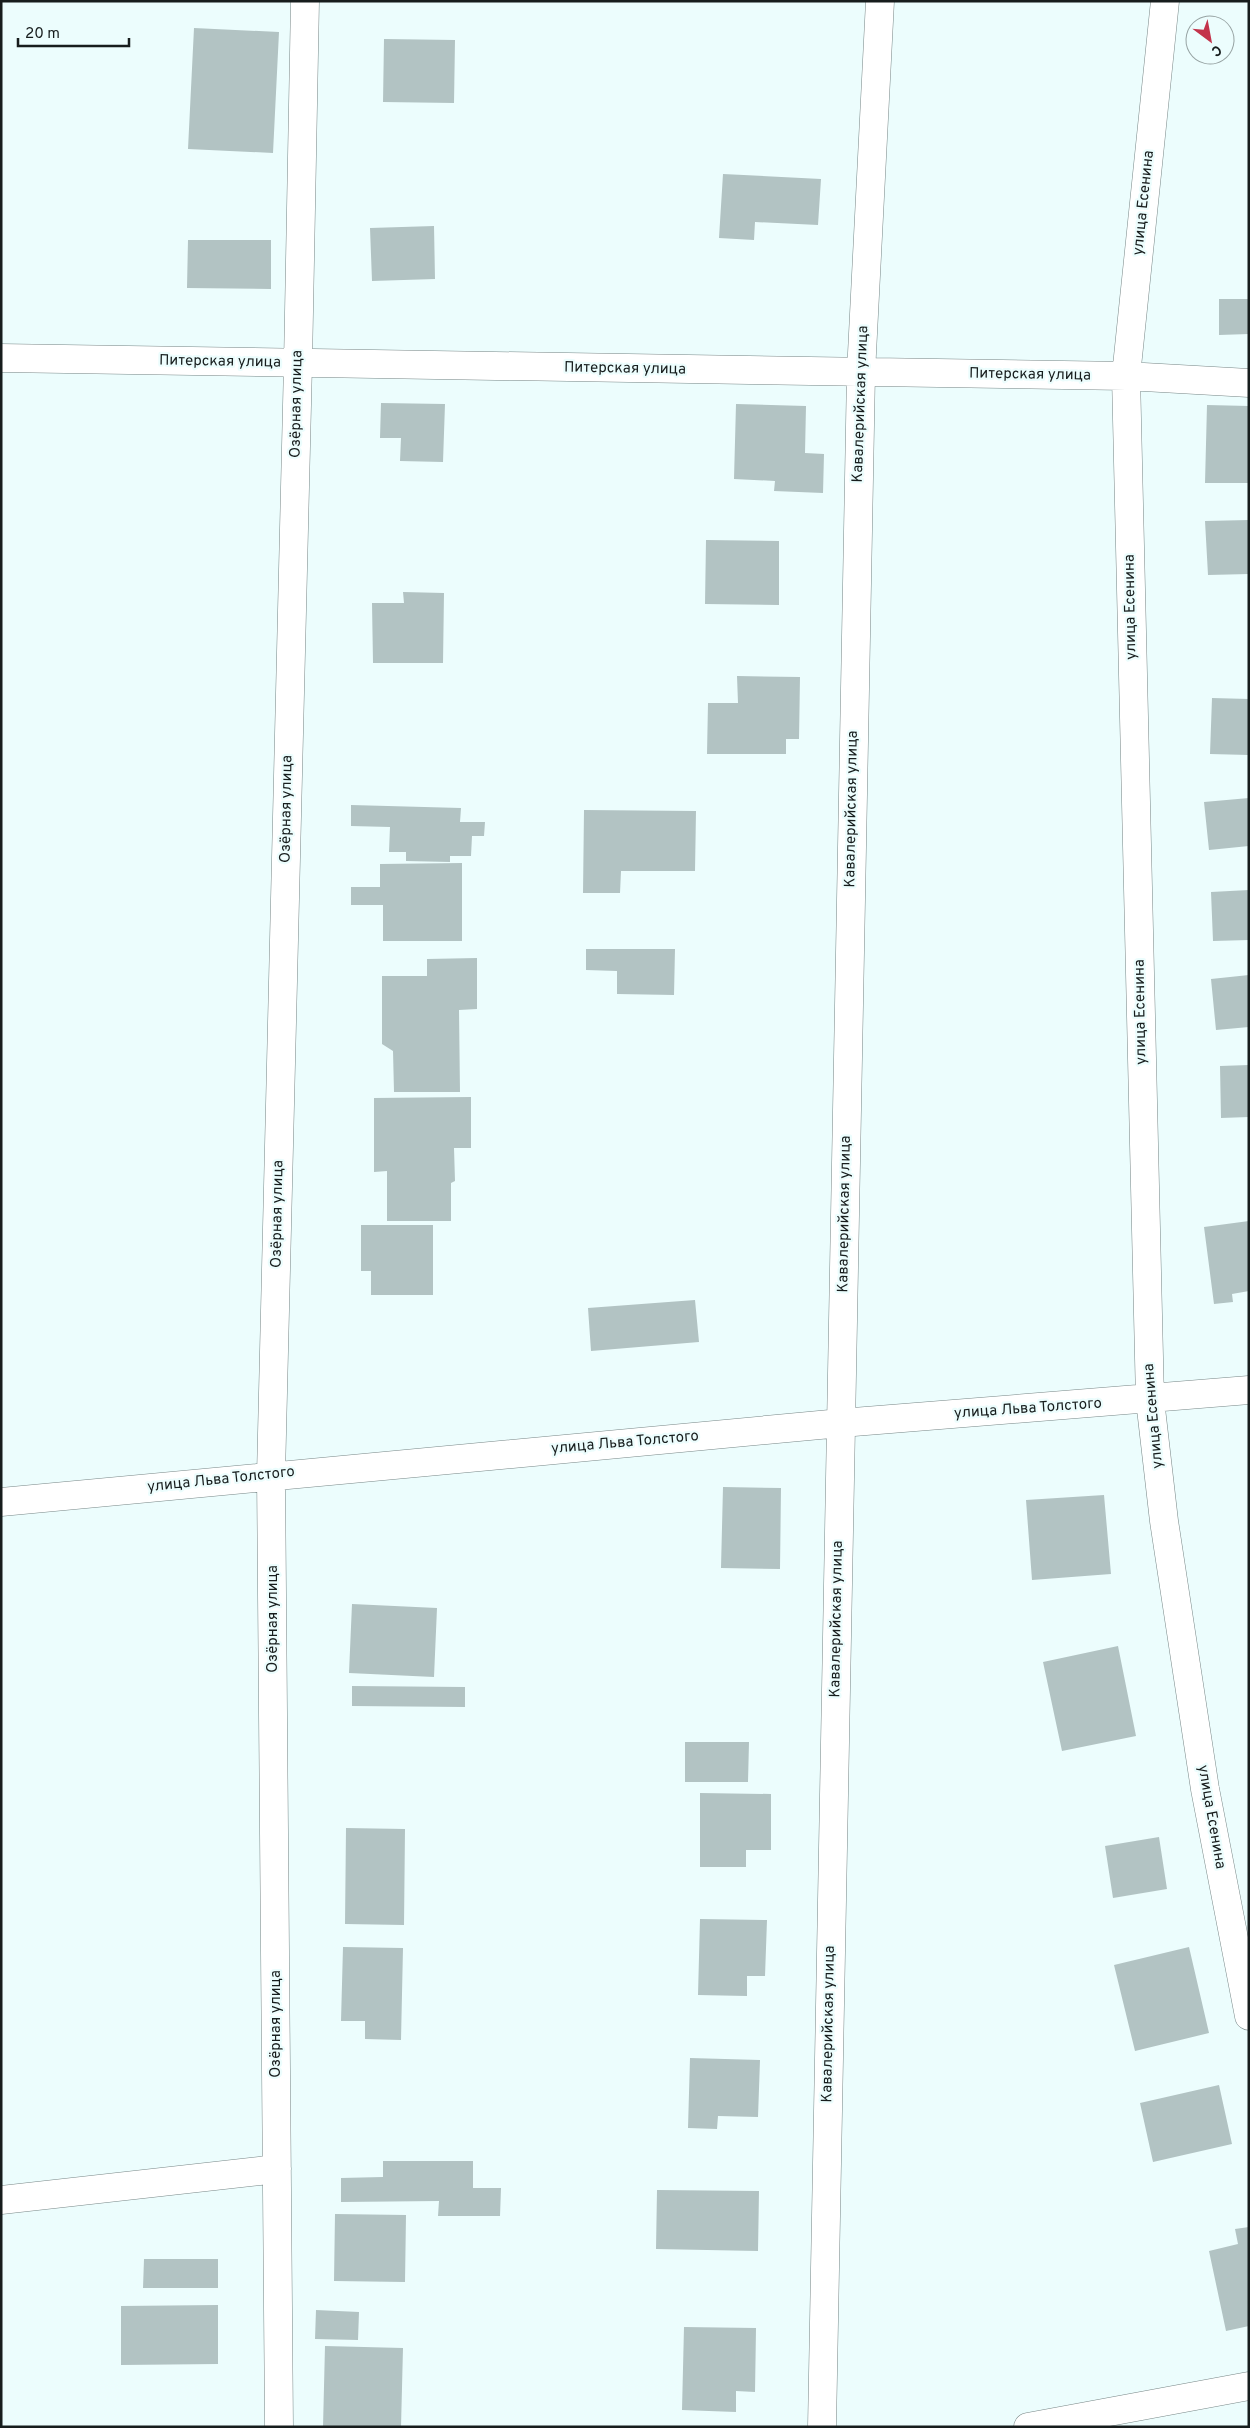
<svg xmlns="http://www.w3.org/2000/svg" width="1250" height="2428" font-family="Overpass,sans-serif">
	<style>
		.building { fill: #b2c3c3 }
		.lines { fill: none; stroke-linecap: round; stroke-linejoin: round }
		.street-casing { stroke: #788787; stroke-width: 29 }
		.street { stroke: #fff; stroke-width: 28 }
		.labels { text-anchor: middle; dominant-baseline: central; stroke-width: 4.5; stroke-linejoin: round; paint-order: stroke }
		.street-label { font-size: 15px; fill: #171d1d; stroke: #ecfdfd }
	</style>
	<rect width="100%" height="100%" fill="#ecfdfd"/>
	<!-- building -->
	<path class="building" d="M194,28l85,4 -6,121 -85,-4z
		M384,39l71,1 -1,63 -71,-1z
		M723,174l98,5 -3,46 -63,-3 -1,18 -35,-2z
		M434,226l1,53 -63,2 -2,-53z
		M188,240h83v49l-84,-1z
		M1219,299h30v35l-30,1z
		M381,403l64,1 -2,58 -43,-1 1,-23h-21z
		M736,404l70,2 -1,47 19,1 -1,39 -49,-2 1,-10 -41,-2z
		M1207,405l42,1v77h-44z
		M1249,520v54l-41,1 -3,-54z
		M706,540l73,1v64l-74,-1z
		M403,592l41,1 -1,70h-70l-1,-60h32z
		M737,676l63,1 -1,62h-13v15h-79l1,-51h30z
		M1212,698l37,1v56l-39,-1z
		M1249,798v48l-40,4 -5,-48z
		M351,805l110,3 -1,14h25l-1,14h-12l-1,20h-21v6l-44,-1v-9h-17l1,-25 -39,-1z
		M584,810l112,1 -1,60h-74l-1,22h-37z
		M462,863v78h-79v-36h-32v-18h29v-23z
		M1249,890v50l-36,1 -2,-49z
		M586,949h89l-1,46 -57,-1v-23l-31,-1z
		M477,958v51l-18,1 1,82h-66l-1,-41 -11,-7v-68h45v-17z
		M1249,975v52l-33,3 -5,-51z
		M1249,1065v52l-28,1 -1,-52z
		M471,1097v51h-17l1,33 -4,2v38h-64v-50l-13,1v-74z
		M1249,1221v70l-17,3 1,8 -19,2 -10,-77z
		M361,1225h72v70h-62v-24h-10z
		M695,1300l4,42 -108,9 -3,-43z
		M723,1487l58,1 -1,81 -59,-1z
		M1104,1495l7,79 -79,6 -6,-80z
		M352,1604l85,4 -3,69 -85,-4z
		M1118,1646l18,90 -74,15 -19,-89z
		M352,1686l113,1v20l-113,-1z
		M685,1742h64l-1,40h-63z
		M700,1793l71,1v56h-25v17h-46z
		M346,1828l59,1 -1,96 -59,-1z
		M1159,1837l8,52 -54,9 -8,-52z
		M700,1919l67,1 -2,56h-18v20l-49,-1z
		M343,1947l60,1 -2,92 -36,-1v-18h-24z
		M1189,1947l20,86 -74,18 -21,-86z
		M690,2058l70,2 -2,57 -40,-1 -1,13 -29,-1z
		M1219,2085l13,59 -79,18 -13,-59z
		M383,2161h90v27h28l-1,28h-62l1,-15 -98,1v-24l42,-1z
		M657,2190l102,1 -1,60 -102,-2z
		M335,2214l71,1 -1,67 -71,-1z
		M1249,2227v99l-23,5 -17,-80 29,-7 -3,-15z
		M144,2259h74v29h-75z
		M218,2305v59l-97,1v-59z
		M316,2310l43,2 -1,28 -43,-1z
		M684,2327l72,1 -1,64 -19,-1v21l-54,-2z
		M325,2346l78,2 -2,79h-78z"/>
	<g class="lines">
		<!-- street casing -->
		<g class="street-casing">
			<path id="street" d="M1165,1l-39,375 24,1024 14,121 41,268 44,227
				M1,358l1125,18 123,7
				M1,1502l840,-79 408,-33
				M1,2200l276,-31
				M279,2427l-8,-952 27,-1111 7,-363
				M822,2427l39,-2054 19,-372
				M1028,2427l221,-41"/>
		</g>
		<!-- street -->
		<use href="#street" class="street"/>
	</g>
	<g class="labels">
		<!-- street labels -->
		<g class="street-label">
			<text transform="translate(1144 203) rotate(-84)">улица Есенина</text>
			<text transform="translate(220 362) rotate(1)">Питерская улица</text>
			<text transform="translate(625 369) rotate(1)">Питерская улица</text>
			<text transform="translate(1030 375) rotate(1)">Питерская улица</text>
			<text transform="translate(297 404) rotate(-89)">Озёрная улица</text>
			<text transform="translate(861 404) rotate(-88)">Кавалерийская улица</text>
			<text transform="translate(1131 607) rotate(-91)">улица Есенина</text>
			<text transform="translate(287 809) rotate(-89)">Озёрная улица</text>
			<text transform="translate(852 809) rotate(-89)">Кавалерийская улица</text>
			<text transform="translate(1141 1012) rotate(-91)">улица Есенина</text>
			<text transform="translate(278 1214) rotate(-89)">Озёрная улица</text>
			<text transform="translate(845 1214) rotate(-89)">Кавалерийская улица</text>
			<text transform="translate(1028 1409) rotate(-4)">улица Льва Толстого</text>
			<text transform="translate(1154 1416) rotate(-95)">улица Есенина</text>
			<text transform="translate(625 1443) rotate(-5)">улица Льва Толстого</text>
			<text transform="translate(221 1480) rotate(-6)">улица Льва Толстого</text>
			<text transform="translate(273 1619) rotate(-90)">Озёрная улица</text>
			<text transform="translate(837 1619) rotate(-89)">Кавалерийская улица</text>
			<text transform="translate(1211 1817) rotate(80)">улица Есенина</text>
			<text transform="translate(276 2024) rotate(-90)">Озёрная улица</text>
			<text transform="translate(829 2024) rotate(-89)">Кавалерийская улица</text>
		</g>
	</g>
	<!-- border -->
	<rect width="1250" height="2428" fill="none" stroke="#171d1d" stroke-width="5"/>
	<!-- north arrow -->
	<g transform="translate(1210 40) rotate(148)"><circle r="24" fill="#ecfdfd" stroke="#97a3a3"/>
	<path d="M0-4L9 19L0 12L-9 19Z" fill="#c3334b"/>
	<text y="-8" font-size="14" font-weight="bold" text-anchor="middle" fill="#171d1d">С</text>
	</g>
	<!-- scale -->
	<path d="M18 38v8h111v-8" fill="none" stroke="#171d1d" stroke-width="2.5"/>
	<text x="25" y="38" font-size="15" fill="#171d1d" stroke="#ecfdfd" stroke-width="4" paint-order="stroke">20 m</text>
</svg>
